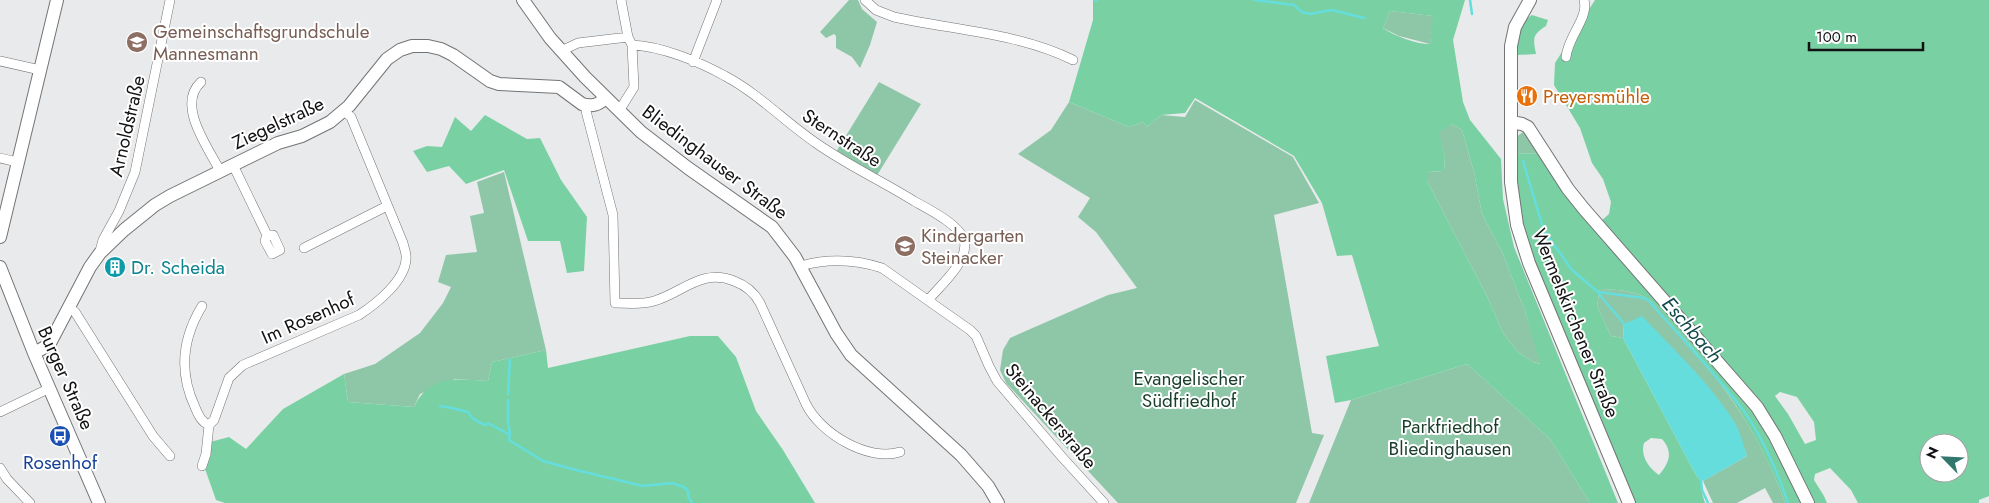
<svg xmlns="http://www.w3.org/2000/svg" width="1989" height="503" font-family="Jost,sans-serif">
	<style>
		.green { fill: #8ec7a7 }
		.forest { fill: #79d1a3; fill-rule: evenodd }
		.water { fill: #65dddd }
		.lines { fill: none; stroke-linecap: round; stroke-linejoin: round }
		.stream { stroke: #65dddd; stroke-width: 2.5 }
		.street-casing { stroke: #737475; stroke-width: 10 }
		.secondary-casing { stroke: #737475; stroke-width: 14 }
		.street { stroke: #fff; stroke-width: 9 }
		.secondary { stroke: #fff; stroke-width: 12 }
		.labels { text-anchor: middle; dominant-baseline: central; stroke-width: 4; stroke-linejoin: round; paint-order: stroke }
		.education-label { font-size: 19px; fill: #785e54; stroke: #fff; text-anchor: start }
		.food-label { font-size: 19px; fill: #c56008; stroke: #fff; text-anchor: start }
		.street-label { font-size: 19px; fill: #121213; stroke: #fff }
		.culture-label { font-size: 19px; fill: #0d838f; stroke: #fff; text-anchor: start }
		.park-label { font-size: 19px; fill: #193f2c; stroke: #fff }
		.transit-label { font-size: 19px; fill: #164399; stroke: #fff }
		.water-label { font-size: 20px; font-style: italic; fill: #124949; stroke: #fff }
	</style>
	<rect width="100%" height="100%" fill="#e9eaec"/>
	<!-- green -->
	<path class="green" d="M849,0h9l4,9 15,13 -7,23 -10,23 -8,-11 -16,-9v-12l-2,-2 -8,4 -6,-6z
		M1390,11l44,5 -4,28 -31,-8 -16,-8z
		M879,82l42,22 -45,73 -40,-25z
		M1195,100l98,57 26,46 -45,12 38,218 12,2 -28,68h-178l-112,-120 -6,-13 3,-20 7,-12 98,-43 29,-7 -41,-56 -18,-15 12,-19 -72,-44 33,-24 18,-28 60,25 14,-5 4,5 14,-12 24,2z
		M1452,124l10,6 12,42 8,42 20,38 23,59 16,53 -8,-2 -15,-10 -15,-19 -15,-35 -61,-117v-9l17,-1 1,-13 -7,-27z
		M1523,132h2l15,21 -25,1 1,-17z
		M504,172l42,178 -54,12 -4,19 -33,-2 -35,15 -6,13 -66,-5 -4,-28 31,-10 45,-31 23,-30 8,-16 -13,-5 8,-27 31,-3 -7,-36 14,-3 -7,-31z
		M1600,289c18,1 36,1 51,12 11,7 19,21 28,31 44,51 84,106 106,171h-12l-8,-15 -28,15h-24l-10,-22 44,-25 -12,-32 -28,-38 -83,-62 -1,14 -12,-2 -14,-30z
		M1467,364l83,75 40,64h-281l42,-103z"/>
	<!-- forest -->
	<path class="forest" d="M1093,0h372l-12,40 10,62 7,18 31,39 2,40 11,48 104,256h-28l-40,-64 -83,-75 -116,36 -16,3 -9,-47 53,-10 -27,-91 -15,1 -15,-53 -28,-47 -99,-58 -10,15 -24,2 -14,12 -4,-5 -14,5 -60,-25 24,-82zM1390,11l43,5 -3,28c-15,0 -35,-8 -47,-16zM1452,124l10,6 12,42 8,42 20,38 23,59 15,53 -7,-2 -15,-10 -15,-19 -15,-35 -61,-117v-9l17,-1 1,-13 -6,-26z
		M1595,0h394v496l-10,4v3h-121l-7,-13 -21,-22 -15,6 -1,6 10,16 3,7h-15l-34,-68 -178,-213 9,-8 2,-12 -8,-23 -11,-16 -12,-35 -26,-43 1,-22zM1780,392l17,5 17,25 2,18 -11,4 -17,-30 -13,-18zM1929,443h30v30h-30z
		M1532,15l16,5 -2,6c-14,9 -13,12 -10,28l-19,1c0,-14 1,-33 15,-40z
		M485,115l42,24 13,-1 21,42 26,37 -3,54 -17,2 -7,-32h-32l-24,-71 -38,14 -17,-18 -22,6 -14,-21 14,-5 15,1 13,-30 16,14z
		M1540,153l215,258 49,92h-19c-22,-64 -61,-120 -106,-171 -9,-9 -17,-23 -28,-31 -15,-11 -33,-11 -51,-12l-3,17 14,30 12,2 73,137 5,6 1,12 3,10h-70l-105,-252 -11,-44 -4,-53zM1651,438l11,1c11,13 8,23 -3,36 -10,-7 -19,-19 -15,-32z
		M690,336h28l18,21 20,54 27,39 32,53h-590l-9,-3 -12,-34 6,-24 19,-5 17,12 37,-40 61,-35 4,28 66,5c16,-33 42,-28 74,-26l4,-19 54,-12 2,18z"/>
	<!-- water -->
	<path class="water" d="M1642,316c32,34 68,67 93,107 6,10 8,22 12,33l-42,24 -4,1 -5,-6 -73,-137 1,-14z"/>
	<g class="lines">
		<!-- stream -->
		<path class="stream" d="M1095,0h2
			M1254,0l40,5 8,7 8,2 22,-4 32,8
			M1470,0l2,14
			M1523,161l21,70 28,39 26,22 46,6 5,3c29,33 60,66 88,101 23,29 39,66 51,101
			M1599,294l27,32
			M508,394l2,-34
			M508,400v23l2,10 -1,7 34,21 33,9 67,16 29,-3 12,4 4,4v5l4,7
			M440,406c11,1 18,4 28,6 4,8 10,9 17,13l3,-2 20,11 2,-1
			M1701,479l1,11 6,13"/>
		<!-- street casing -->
		<g class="street-casing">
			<path id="street" d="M865,0l11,10 18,7c59,13 124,16 179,43
				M632,45c29,1 68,17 93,31 34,18 60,46 91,67 31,22 66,38 98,58 14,8 45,23 50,39 6,20 -23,45 -35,59
				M561,51l17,-8 50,-6
				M1566,57c2,-21 23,-39 18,-57
				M0,61l40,9
				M693,62l24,-62
				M201,82c-25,23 7,65 19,89
				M586,105v6l27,104 2,88c13,0 26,2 39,-2 28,-8 48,-33 80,-20 11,4 20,11 26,22l46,101c14,29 62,58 94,48
				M619,111l15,-24 -2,-42 -4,-8 -7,-37
				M0,158l17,4
				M233,165l34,70 -2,6 7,13 8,-4 -7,-15h-6
				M304,248l83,-42
				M100,251l3,-11 16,-29 16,-39 35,-172
				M801,266c28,-8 53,-7 81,2l88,62 6,6 13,30 8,15 65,76 42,46
				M202,306c-20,33 -23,67 -7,101 3,7 6,15 14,18
				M69,307l6,5 78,124 17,20
				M0,412l50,-24
				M202,466l4,-12 3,-29 5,-5 15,-42 14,-13 116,-50c17,-11 46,-34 47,-56 1,-5 -2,-11 -3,-16l-52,-126 -7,-6
				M0,468l7,11 23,24"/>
		</g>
		<!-- secondary casing -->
		<g class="secondary-casing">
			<path id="secondary" d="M523,0l27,38 35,39 56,55 47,36 84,59 23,30 41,76 15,22 110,100 27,31 10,17
				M1530,0l-15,27 -4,19v136l6,43 12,38 100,240
				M1511,122l11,2 6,3 40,62 16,20 173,198 18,29 33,67
				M0,237l57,-237
				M0,267l34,86 65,150
				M34,353l15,-8 41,-78 10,-14 24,-23 31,-25 15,-9 108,-53 24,-7 28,-14 19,-16 38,-47 13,-9 12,-4h16l13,3 12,6 37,26 9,3 60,3 23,17c10,3 16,1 24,-6"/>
		</g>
		<!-- street -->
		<use href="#street" class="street"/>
		<!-- secondary -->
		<use href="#secondary" class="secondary"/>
	</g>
	<!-- icons -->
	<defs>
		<g id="school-disc" transform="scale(1.125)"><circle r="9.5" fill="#8d6e63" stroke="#fff"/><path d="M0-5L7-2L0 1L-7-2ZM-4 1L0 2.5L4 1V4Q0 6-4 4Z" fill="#fff"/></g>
		<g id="restaurant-disc" transform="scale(1.125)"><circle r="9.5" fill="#e8710a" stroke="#fff"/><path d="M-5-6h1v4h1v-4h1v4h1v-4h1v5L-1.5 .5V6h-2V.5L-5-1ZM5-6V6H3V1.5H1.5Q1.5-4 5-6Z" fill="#fff"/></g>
		<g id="building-disc" transform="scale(1.125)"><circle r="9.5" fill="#0f9aa8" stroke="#fff"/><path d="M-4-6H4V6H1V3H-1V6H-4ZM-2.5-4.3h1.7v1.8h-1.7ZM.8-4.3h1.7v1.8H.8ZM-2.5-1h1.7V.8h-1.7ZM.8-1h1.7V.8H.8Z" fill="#fff"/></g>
		<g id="bus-disc" transform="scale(1.125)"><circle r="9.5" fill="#1a4fb4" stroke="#fff"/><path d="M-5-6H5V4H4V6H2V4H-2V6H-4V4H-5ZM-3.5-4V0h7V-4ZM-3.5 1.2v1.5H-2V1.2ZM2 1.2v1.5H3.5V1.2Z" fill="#fff"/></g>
	</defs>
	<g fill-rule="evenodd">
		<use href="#school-disc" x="137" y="42"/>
		<use href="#restaurant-disc" x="1527" y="96"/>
		<use href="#school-disc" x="905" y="246"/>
		<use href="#building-disc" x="115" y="267"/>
		<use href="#bus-disc" x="60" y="436"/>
	</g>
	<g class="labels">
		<!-- education labels -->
		<g class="education-label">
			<text x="153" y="31">Gemeinschaftsgrundschule<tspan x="153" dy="22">Mannesmann</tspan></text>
			<text x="921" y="235">Kindergarten<tspan x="921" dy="22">Steinacker</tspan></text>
		</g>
		<!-- food labels -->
		<g class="food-label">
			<text x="1543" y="96">Preyersmühle</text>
		</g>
		<!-- street labels -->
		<g class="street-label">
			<text transform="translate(278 123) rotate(-25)">Ziegelstraße</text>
			<text transform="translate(127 126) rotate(-77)">Arnoldstraße</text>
			<text transform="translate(842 138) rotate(33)">Sternstraße</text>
			<text transform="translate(715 162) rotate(37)">Bliedinghauser Straße</text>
			<text transform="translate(308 318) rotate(-24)">Im Rosenhof</text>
			<text transform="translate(1576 323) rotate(68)">Wermelskirchener Straße</text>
			<text transform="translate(66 378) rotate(66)">Burger Straße</text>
			<text transform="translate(1051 416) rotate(50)">Steinackerstraße</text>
		</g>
		<!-- culture labels -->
		<g class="culture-label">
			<text x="131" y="267">Dr. Scheida</text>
		</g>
		<!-- park labels -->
		<g class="park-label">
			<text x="1189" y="378">Evangelischer<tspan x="1189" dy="22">Südfriedhof</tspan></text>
			<text x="1450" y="426">Parkfriedhof<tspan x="1450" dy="22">Bliedinghausen</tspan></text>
		</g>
		<!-- transit labels -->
		<g class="transit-label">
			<text x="60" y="462">Rosenhof</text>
		</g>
		<!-- water labels -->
		<g class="water-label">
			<text transform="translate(1692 330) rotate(49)">Eschbach</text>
		</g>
	</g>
	<!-- north arrow -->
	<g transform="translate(1944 458) rotate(294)"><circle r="24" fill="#ffffff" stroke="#a0a0a1"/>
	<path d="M0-4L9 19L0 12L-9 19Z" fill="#31776e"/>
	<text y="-8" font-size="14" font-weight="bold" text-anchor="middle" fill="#121213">N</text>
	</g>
	<!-- scale -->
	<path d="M1809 42v8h114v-8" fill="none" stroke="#121213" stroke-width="2.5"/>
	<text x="1816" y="42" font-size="15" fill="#121213" stroke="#ffffff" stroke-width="4" paint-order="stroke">100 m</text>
</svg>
